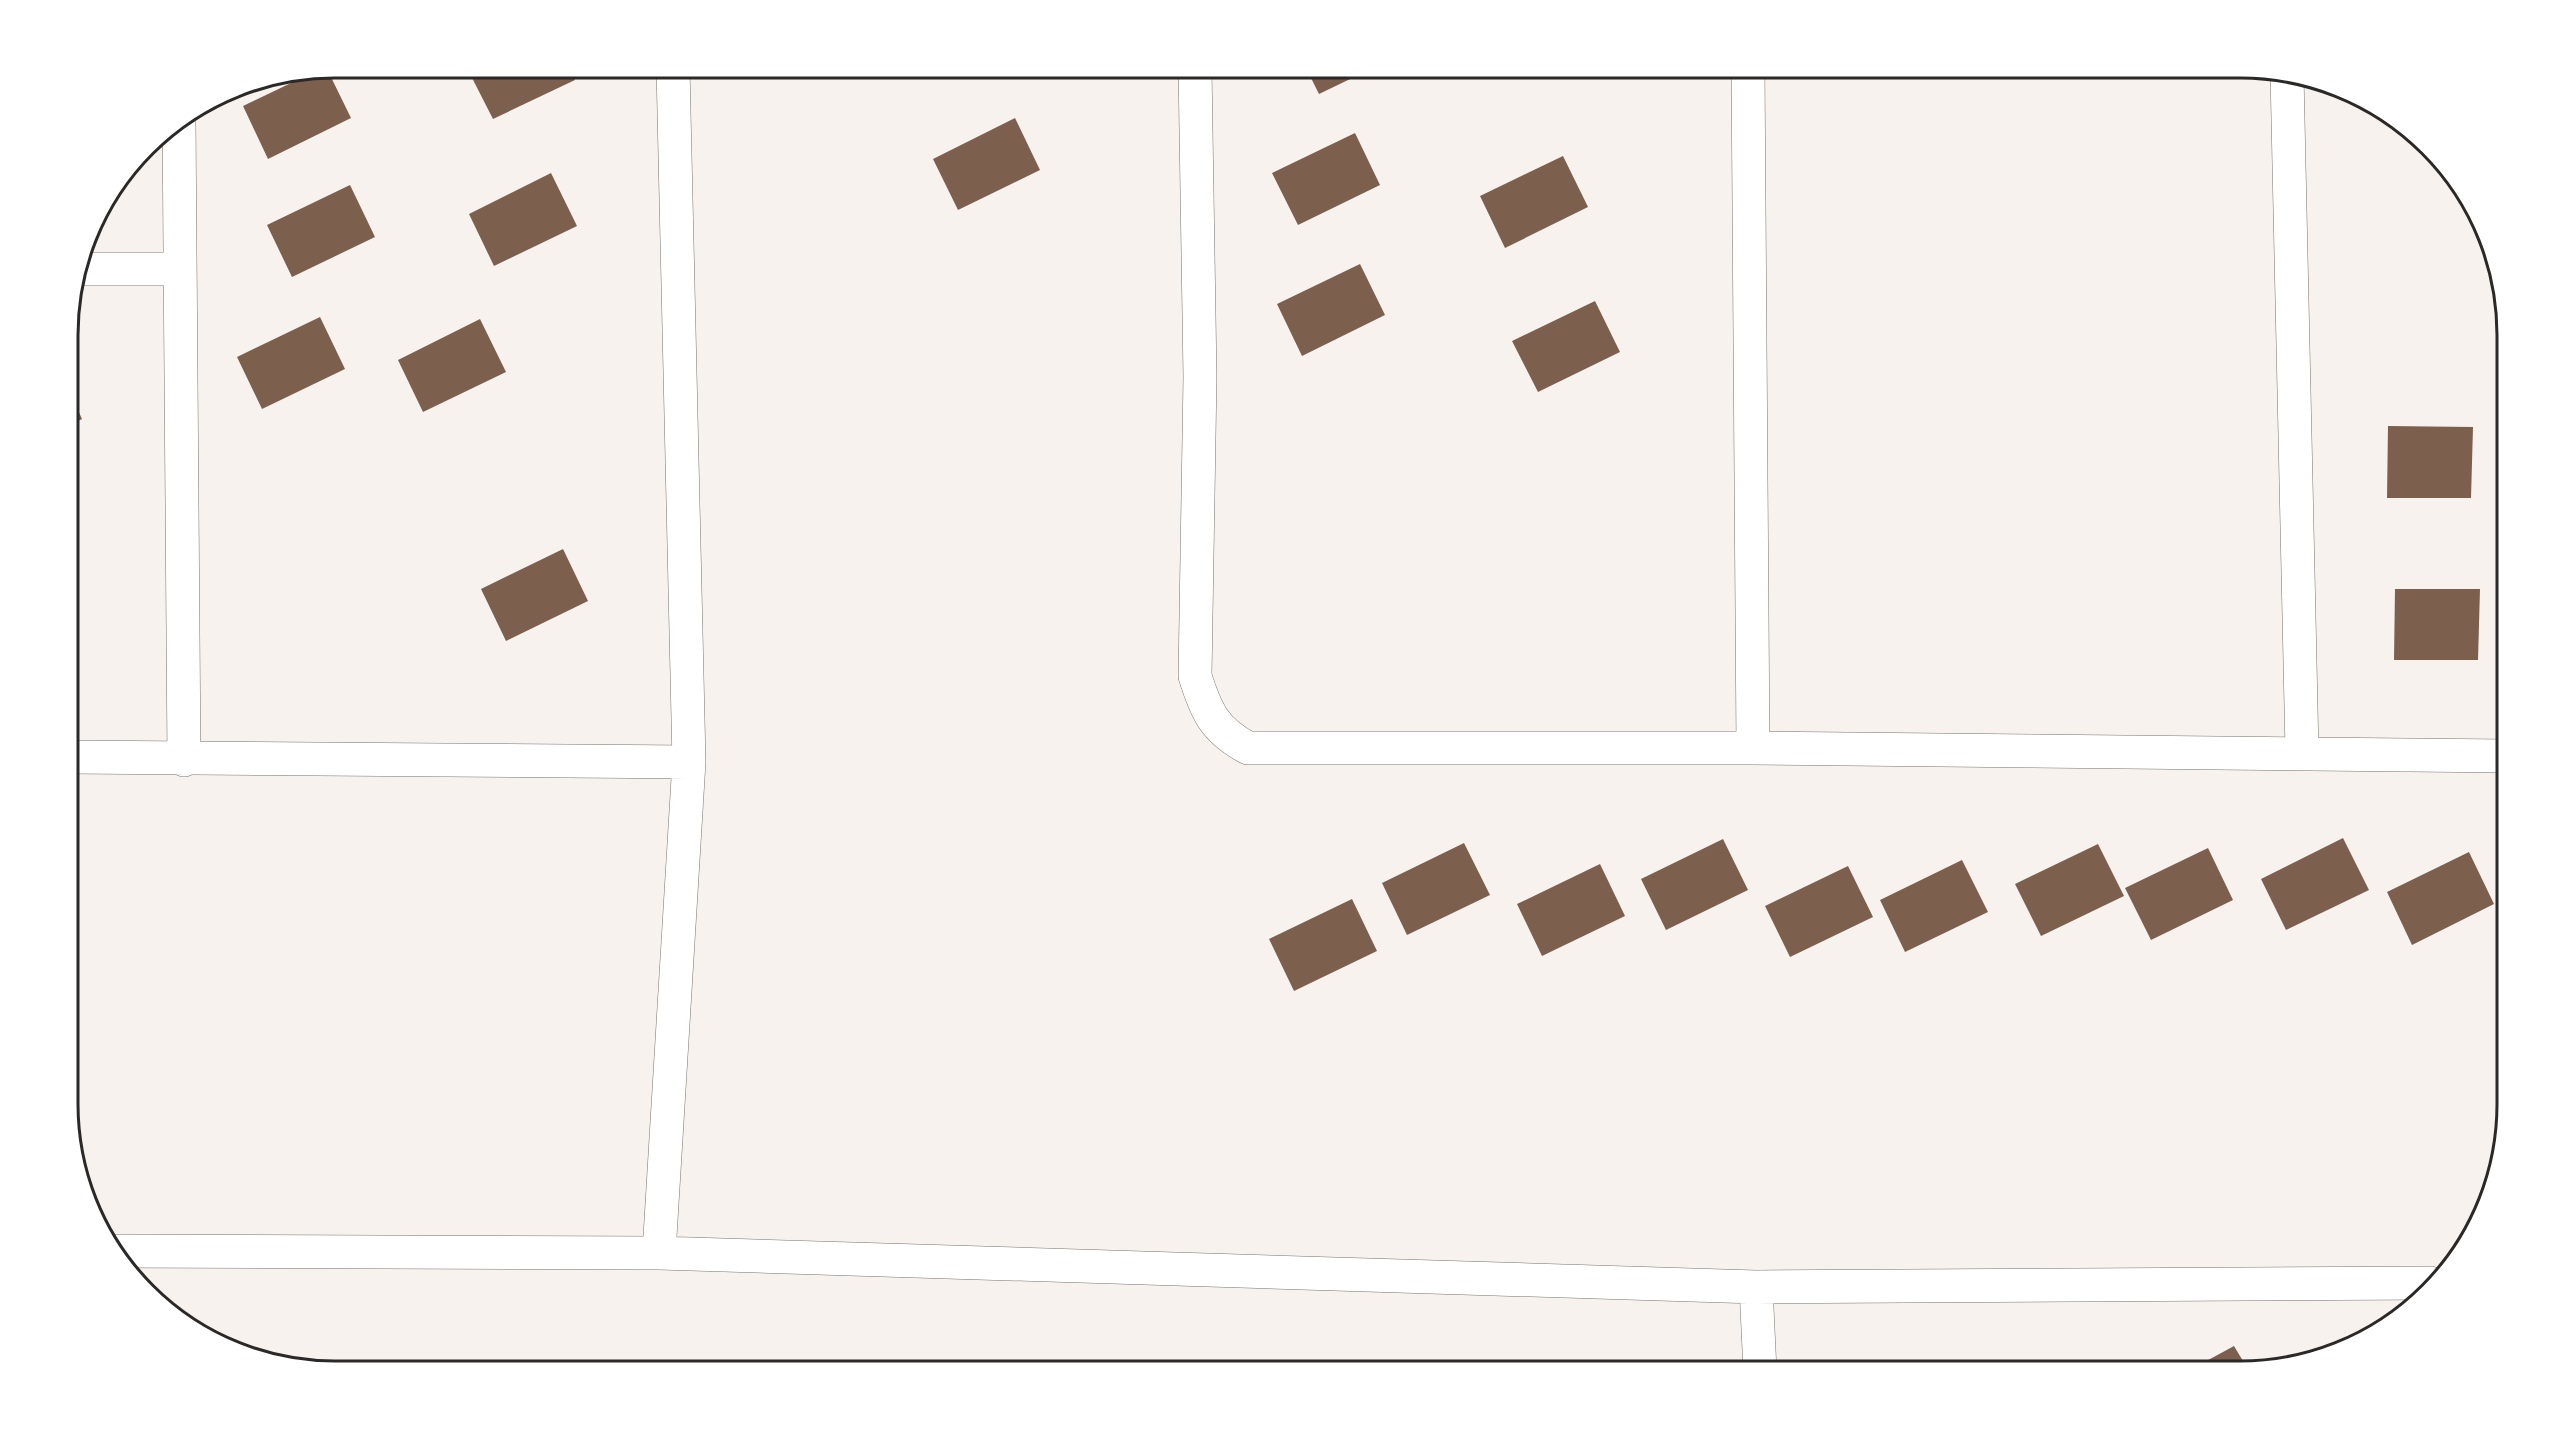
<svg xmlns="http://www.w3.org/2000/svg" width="2575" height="1439" font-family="'IBM Plex Sans',sans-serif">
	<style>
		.building { fill: #7d5f4e }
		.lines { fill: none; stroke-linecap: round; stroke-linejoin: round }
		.street-casing { stroke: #78746f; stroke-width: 34 }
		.street { stroke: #fff; stroke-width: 33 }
		.rim { fill: none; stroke: #2b2927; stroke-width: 3 }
	</style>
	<rect width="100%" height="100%" fill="#f7f2ed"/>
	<!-- building -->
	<path class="building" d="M467,68h102l6,12 -82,39z
		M1306,68h67l-54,26z
		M327,69l24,49 -83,41 -25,-53 73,-35z
		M1015,118l25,52 -82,40 -25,-51z
		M1355,133l25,52 -82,40 -26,-52z
		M1563,156l25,51 -83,41 -25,-52z
		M551,173l26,53 -83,40 -25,-52z
		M350,185l25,52 -83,40 -25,-52z
		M1360,264l25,51 -83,41 -25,-52z
		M1595,301l25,51 -82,40 -26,-51z
		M320,317l25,52 -83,40 -25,-52z
		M480,319l26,53 -83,40 -25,-52z
		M70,393l12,26 -12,6z
		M2388,426l85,1 -2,71h-84z
		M563,549l25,52 -82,40 -25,-52z
		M2395,589h85l-2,71h-84z
		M2343,838l26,52 -83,40 -25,-51z
		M1723,839l25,51 -82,40 -25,-51z
		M1464,843l26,52 -83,40 -25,-52z
		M2098,844l26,52 -83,40 -26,-52z
		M2208,848l25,52 -82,40 -26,-52z
		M2469,852l25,52 -82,41 -25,-53z
		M1962,860l26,52 -83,40 -25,-52z
		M1600,864l25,52 -83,40 -25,-52z
		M1848,866l25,51 -83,40 -25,-51z
		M1352,899l25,52 -83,40 -25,-52z
		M2234,1346l15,25h-61z"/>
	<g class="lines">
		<!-- street casing -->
		<g class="street-casing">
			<path id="street" d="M1195,68l5,309 -5,299c11,35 19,54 53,72h505l754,8
				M1748,68l5,680
				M2287,74l15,678
				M179,121l5,639
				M79,269h101
				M70,757l619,5
				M112,1251l547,2 1097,34 674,-4
				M659,1253l30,-491 -16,-694
				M1756,1287l4,84"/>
		</g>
		<!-- street -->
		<use href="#street" class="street"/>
	</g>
	<!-- crop -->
	<path d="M0 0H2575V1439H0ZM335 78H2240A257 257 0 0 1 2497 335V1104A257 257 0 0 1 2240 1361H335A257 257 0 0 1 78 1104V335A257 257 0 0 1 335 78Z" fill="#fff" fill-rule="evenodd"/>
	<path class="rim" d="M335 78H2240A257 257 0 0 1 2497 335V1104A257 257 0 0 1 2240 1361H335A257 257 0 0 1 78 1104V335A257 257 0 0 1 335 78Z"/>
</svg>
